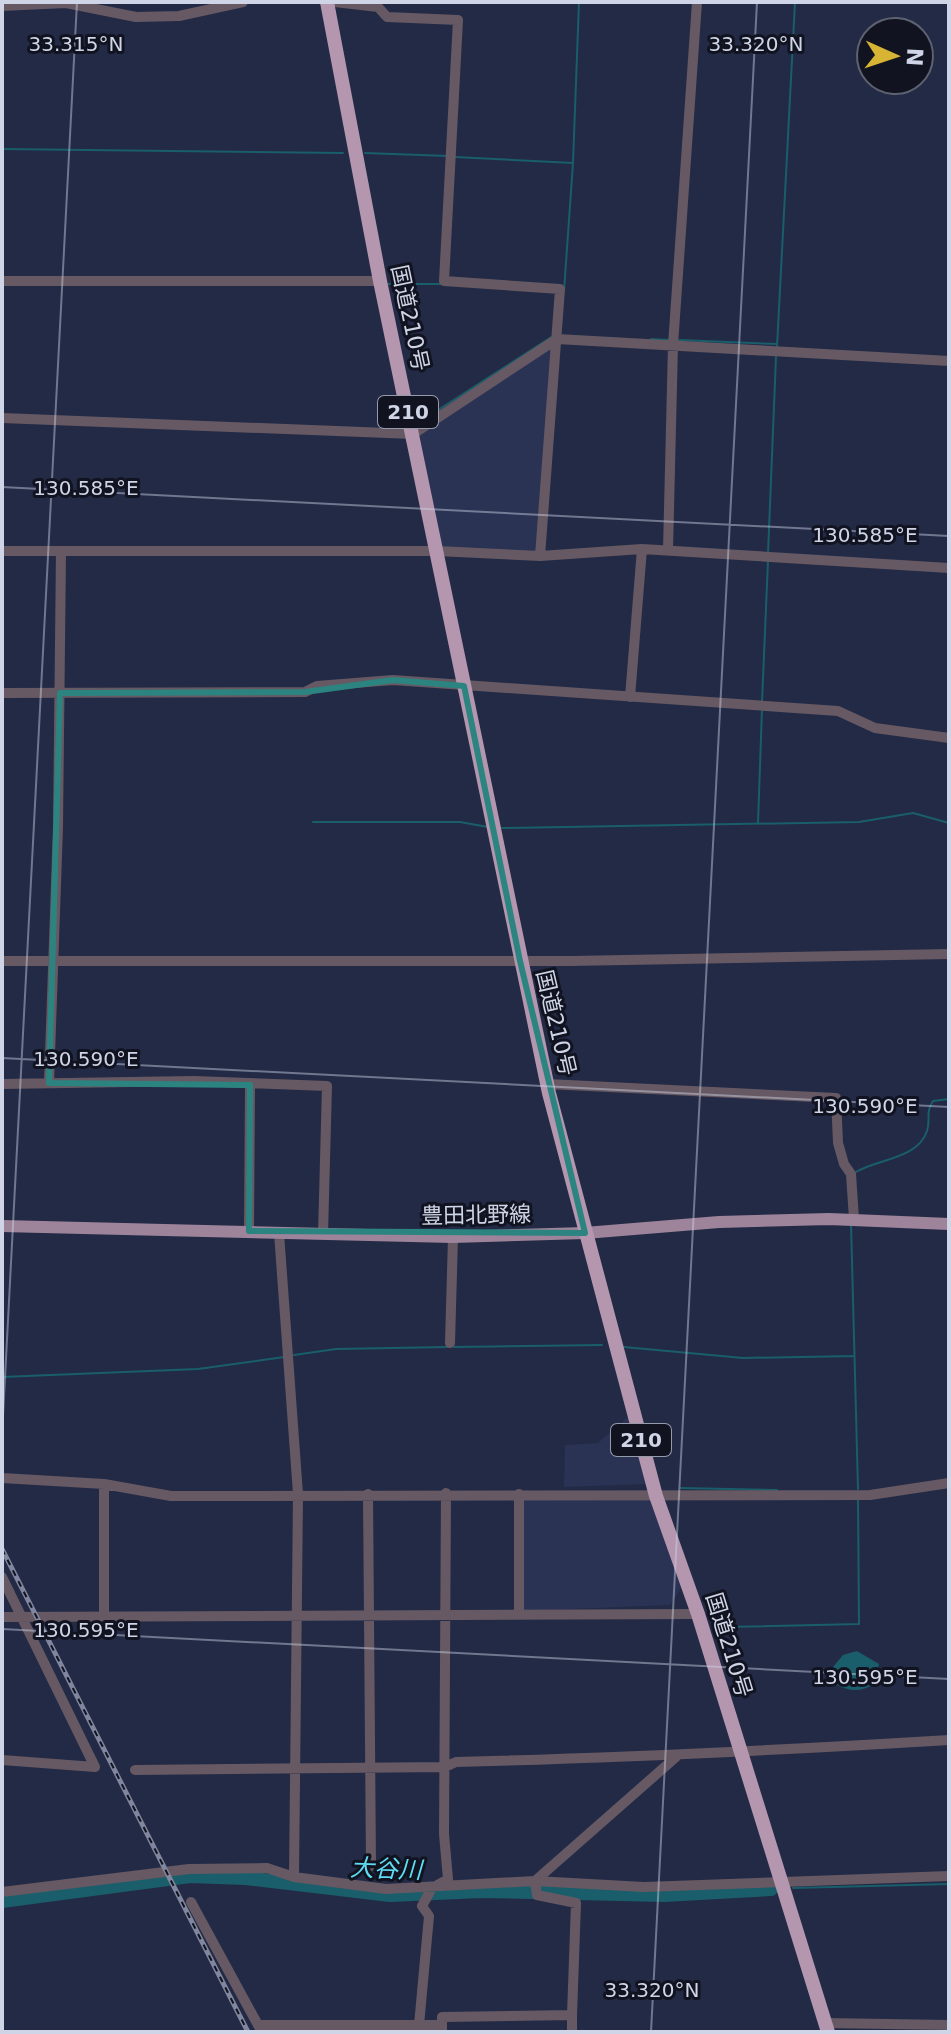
<svg xmlns="http://www.w3.org/2000/svg" width="951" height="2034" font-family="'DejaVu Sans','Noto Sans JP',sans-serif">
	<style>
		.built { fill: #2a3354 }
		.water { fill: #195e6a }
		.lines { fill: none; stroke-linecap: round; stroke-linejoin: round }
		.stream { stroke: #195e6a; stroke-width: 2 }
		.river { stroke: #195e6a; stroke-width: 14 }
		.minor { stroke: #665963; stroke-width: 10 }
		.major { stroke: #9e849a; stroke-width: 12 }
		.highway { stroke: #b496af; stroke-width: 14 }
		.rail-casing { stroke: #80869d; stroke-width: 5 }
		.rail { stroke: #111420; stroke-width: 2; stroke-dasharray: 6; stroke-linecap: butt }
		.marked { fill: none; stroke: #2c8480; stroke-width: 6; stroke-linejoin: round }
		.ticks { fill: none; stroke: #cfd5e7; stroke-width: 2; stroke-opacity: 0.45 }
		.labels { text-anchor: middle; dominant-baseline: central; stroke-width: 6; stroke-linejoin: round; paint-order: stroke }
		.shield { fill: #111420; stroke: #969bab; stroke-width: 2 }
		.shield-label { font-size: 20px; font-weight: bold; fill: #cfd5e7 }
		.street-label { font-size: 22px; fill: #cfd5e7; stroke: #111420 }
		.water-label { font-size: 24px; font-style: italic; fill: #5fddf5; stroke: #111420 }
		.ticks-label { font-size: 20px; text-anchor: middle; fill: #cfd5e7; stroke: #111420; stroke-width: 6; stroke-linejoin: round; paint-order: stroke }
	</style>
	<rect width="100%" height="100%" fill="#232a46"/>
	<!-- built -->
	<path class="built" d="M557,339l-17,217 -103,-5 -24,-117z
		M629,1416l20,68 -85,3 1,-42 33,-2z
		M522,1497l131,3 28,88 -11,17 -147,6z"/>
	<!-- water -->
	<path class="water" d="M857,1651l22,13 -3,12 3,5c-16,11 -27,12 -44,3l-2,-17 10,-12z"/>
	<g class="lines">
		<!-- stream -->
		<path class="stream" d="M2,149l341,4
			M365,153l83,3
			M455,157l118,6 6,-161
			M388,284h54
			M564,291l9,-128
			M651,339l18,1
			M679,340l98,4
			M777,347l18,-345
			M418,423l135,-87
			M768,554l8,-197
			M762,702l6,-141
			M313,822h147l28,5
			M758,823l4,-114
			M502,828l357,-6 54,-9 36,10
			M856,1172c21,-13 62,-13 71,-41 4,-12 -2,-18 6,-30l16,-2
			M851,1223l7,266
			M454,1347l148,-2
			M624,1347l119,11 111,-2
			M294,1355l42,-6 111,-2
			M2,1377l196,-8 86,-12
			M681,1488l96,2
			M725,1627l134,-3 -1,-125
			M793,1888l156,-4"/>
		<!-- river -->
		<path class="river" d="M2,1901l188,-25 55,2 145,17 92,-4 182,4 107,-6"/>
		<!-- minor -->
		<path class="minor" d="M335,2l43,5 9,10 71,3 -14,261 116,8 -20,267
			M2,6l64,-3 70,14 43,-1 64,-14
			M2,281h378
			M2,418l411,16 144,-95 392,22
			M668,550l5,-205 24,-343
			M2,551h435l103,5 102,-7 307,19
			M2,693l303,-1 12,-6 76,-6 445,31 37,17 74,10
			M630,697l12,-148
			M2,961h568l379,-7
			M49,1083l9,-256 3,-276
			M2,1084l192,-3 133,5 -4,148
			M547,1084l289,14 2,45 6,21 7,10 3,45
			M249,1231l1,-146
			M279,1233l19,261 -4,383
			M450,1343l3,-106
			M2,1478l102,6 67,12 699,-1 79,-12
			M104,1484v132
			M368,1494l3,372
			M2,1577l93,190
			M519,1615v-121
			M2,1617l696,-3
			M2,1760l93,7
			M135,1770l310,-3 11,-5c165,-4 328,-12 493,-22
			M535,1881l141,-124
			M2,1892l187,-23 78,-1 27,9 92,12 149,-8 109,6 305,-11
			M191,1902l67,123
			M825,2023l124,2
			M419,2025l10,-109 -7,-10 10,-18 16,-9 -4,-45 2,-341
			M262,2032l-4,-7h184
			M442,2032v-15l130,-2 4,-112 -39,-8 -2,-14
			M572,2032v-17"/>
		<!-- major -->
		<path class="major" d="M2,1226l451,11 132,-4 134,-11 110,-3 120,5"/>
		<!-- highway -->
		<path class="highway" d="M327,2l53,279 169,812 107,403 42,118 130,418"/>
		<!-- rail casing -->
		<g class="rail-casing">
			<path id="rail" d="M2,1549l246,483"/>
		</g>
		<!-- rail -->
		<use href="#rail" class="rail"/>
	</g>
	<!-- marked area -->
	<path class="marked" d="M393,680l71,6 56,275 65,272 -336,-2 1,-146 -201,-2 11,-390 245,-1z"/>
	<!-- ticks -->
	<path class="ticks" d="M2,487l947,49M2,1058l947,49M2,1435l75,-1433M2,1629l947,50M651,2032l106,-2030"/>
	<g class="labels">
		<!-- shield labels -->
		<g class="shield">
			<rect x="378" y="396" width="60" height="32" rx="6"/>
			<rect x="611" y="1424" width="60" height="32" rx="6"/>
		</g>
		<g class="shield-label">
			<text x="408" y="412">210</text>
			<text x="641" y="1440">210</text>
		</g>
		<!-- street labels -->
		<g class="street-label">
			<text transform="translate(410 318) rotate(78)">国道210号</text>
			<text transform="translate(556 1023) rotate(77)">国道210号</text>
			<text transform="translate(476 1215) rotate(-1)">豊田北野線</text>
			<text transform="translate(729 1645) rotate(73)">国道210号</text>
		</g>
		<!-- water labels -->
		<g class="water-label">
			<text transform="translate(386 1869) rotate(2)">大谷川</text>
		</g>
	</g>
	<g class="ticks-label">
		<text x="76" y="51">33.315°N</text>
		<text x="756" y="51">33.320°N</text>
		<text x="86" y="495">130.585°E</text>
		<text x="865" y="542">130.585°E</text>
		<text x="86" y="1066">130.590°E</text>
		<text x="865" y="1113">130.590°E</text>
		<text x="86" y="1637">130.595°E</text>
		<text x="865" y="1684">130.595°E</text>
		<text x="652" y="1997">33.320°N</text>
	</g>
	<!-- border -->
	<rect width="951" height="2034" fill="none" stroke="#cfd5e7" stroke-width="8"/>
	<!-- north arrow -->
	<g transform="translate(895 56) rotate(93)"><circle r="38" fill="#111420" stroke="#5d6170" stroke-width="2"/>
	<path d="M0-6L14 30L0 20L-14 30Z" fill="#d8b434"/>
	<text y="-12" font-size="22" font-weight="bold" text-anchor="middle" fill="#cfd5e7">N</text>
	</g>
</svg>
